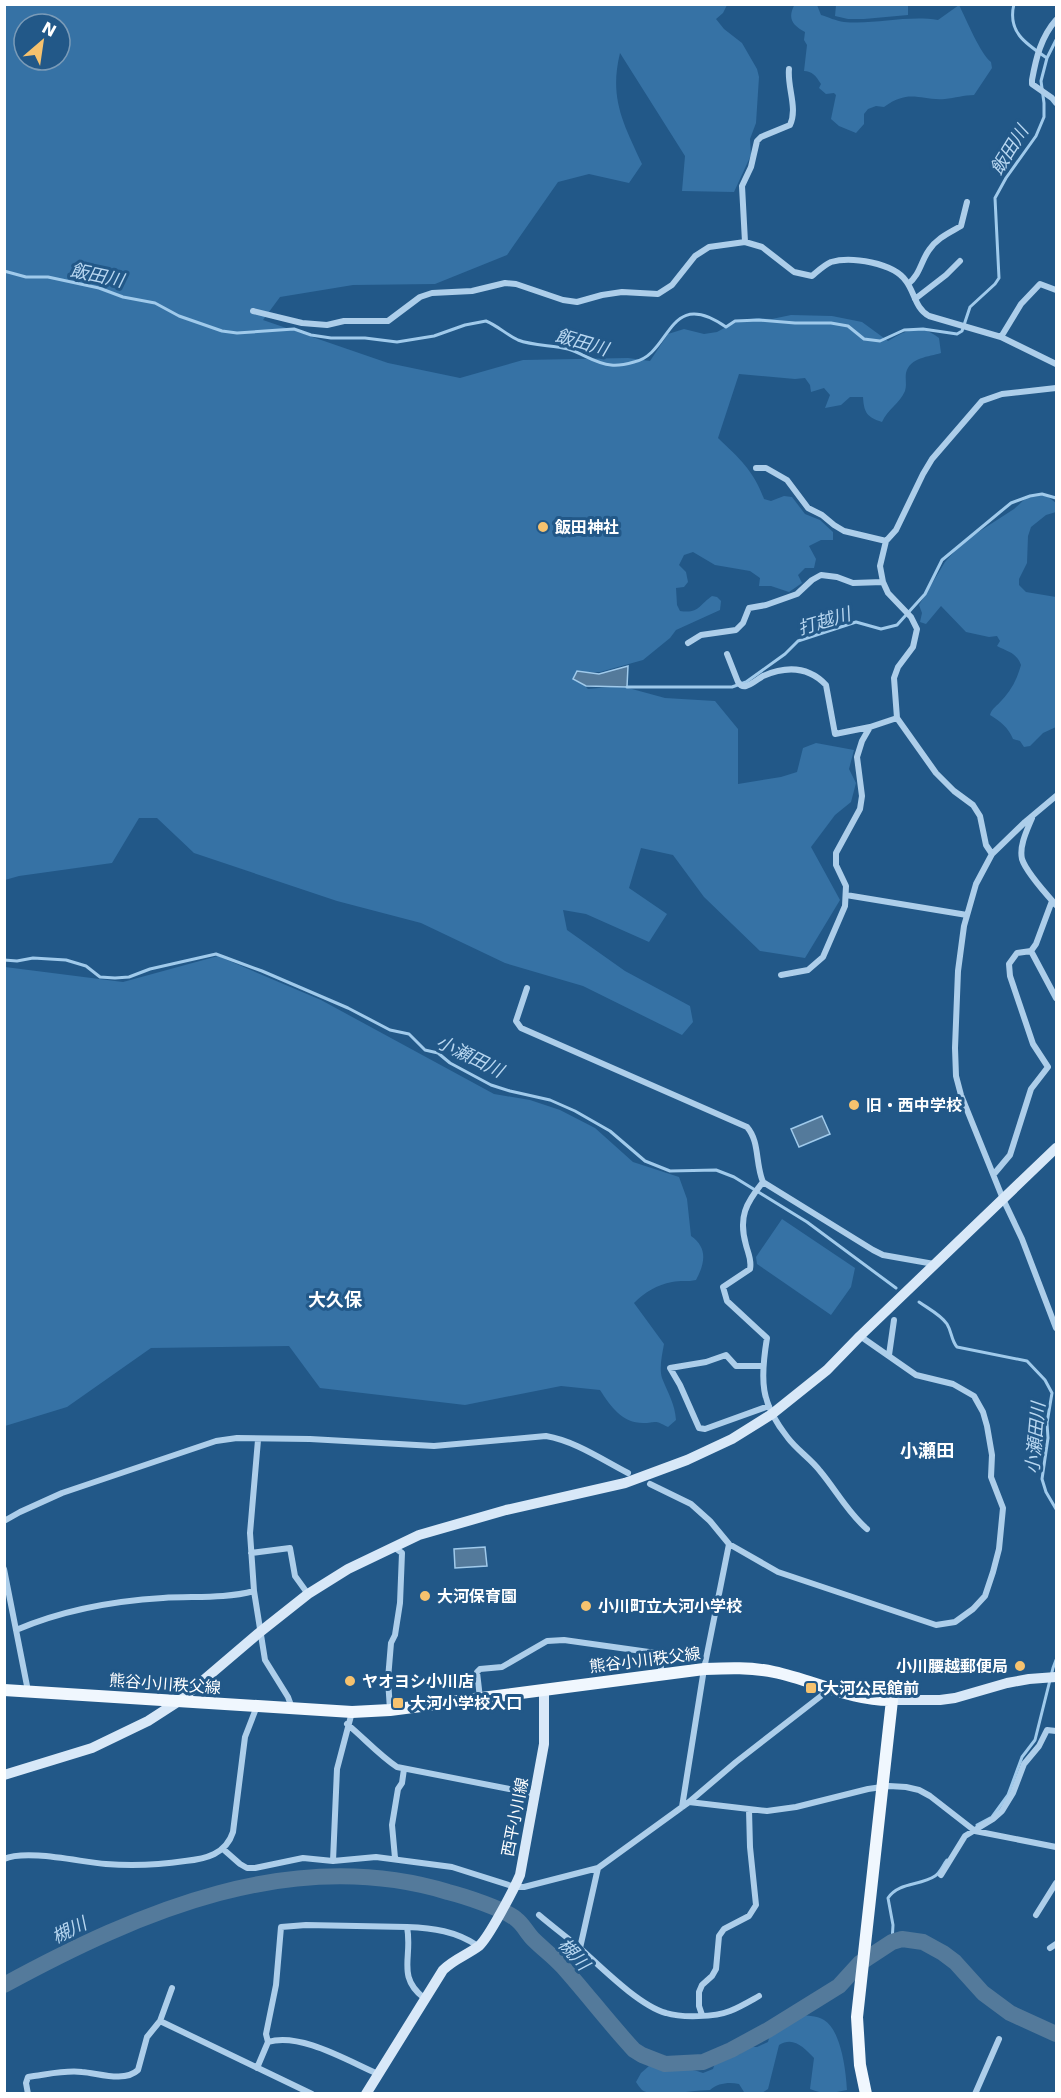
<svg xmlns="http://www.w3.org/2000/svg" width="1061" height="2098" font-family="'DejaVu Sans','Noto Sans JP',sans-serif">
	<style>
		.green { fill: #3672a5; fill-rule: evenodd }
		.water { fill: #547a9b; stroke: #a0caeb; stroke-width: 1.5 }
		.lines { fill: none; stroke-linecap: round; stroke-linejoin: round }
		.stream { stroke: #a0caeb; stroke-width: 3 }
		.river { stroke: #547a9b; stroke-width: 16 }
		.street { stroke: #adceea; stroke-width: 6 }
		.secondary { stroke: #d8e8f8; stroke-width: 10 }
		.primary { stroke: #f0f7fe; stroke-width: 12 }
		.poi-dot { fill: #f6c26e; stroke: #225888; stroke-width: 2 }
		.labels { text-anchor: middle; dominant-baseline: central; stroke-width: 6; stroke-linejoin: round; paint-order: stroke }
		.poi-label { font-size: 16px; font-weight: bold; fill: #fff; stroke: #225888; text-anchor: start }
		.street-label { font-size: 16px; fill: #fff; stroke: #225888 }
		.water-label { font-size: 18px; font-style: italic; fill: #b8d7f1; stroke: #225888 }
		.neighbourhood-label { font-size: 18px; font-weight: bold; fill: #fff; stroke: #225888 }
	</style>
	<rect width="100%" height="100%" fill="#225888"/>
	<!-- green -->
	<path class="green" d="M795,4l22,1 4,10c7,2 15,6 23,7 31,3 62,-7 94,-2l21,-15c7,14 22,50 32,57l1,6 -18,27c-10,0 -19,3 -29,4 -25,2 -35,-11 -61,8l-8,-1 -8,3 -4,5v10l-8,9 -17,-7 -8,-7 5,-24 -2,-2 -8,1 -7,-6 2,-4c-5,-8 -9,-13 -17,-13l3,-26 -3,-5 1,-8c-13,-7 -18,-14 -10,-28z
		M5,5h722l-4,8 -7,6 8,10 18,14 15,26 2,8 -3,46 -6,16 1,16 -17,37 -52,-1 3,-35 -65,-103c-11,45 3,70 22,111l-13,19 -40,-9 -31,8 -51,73 -72,29 -82,1 -73,12 -17,23 125,43 72,15 63,-18 105,-2 22,3 18,-27 16,-5 20,5 13,-2 20,-11 19,-3 16,1 19,-4 41,1 30,6 26,19c18,-11 33,-18 51,-3l2,15c-12,4 -31,4 -35,20 -1,6 1,12 -1,18 -5,12 -18,19 -23,31 -15,-5 -18,-9 -19,-25h-13l-9,8 -16,3 5,-13 -6,-7 -13,4 -1,-7 -5,-7 -10,1 -56,-5 -21,64c21,20 36,33 46,61l7,2 13,-5 8,1 13,17 15,6 13,12v8h-12l-12,6 7,13 -2,9h-9l-7,7 4,8 -13,9 -18,-6h-12l1,-8 -10,-7 -35,-6 -22,-13 -9,3 -5,10 7,7 2,10 -4,5 -8,1 1,17 3,6c19,3 19,-6 32,-15l5,1 4,4 -1,9 -44,20 -6,8 -27,22 -43,12h-13l-8,8 9,9 33,-3 44,12 50,3 23,28v55l43,-7 16,-5 6,-24 13,-5 38,7 -5,19 7,14 -5,19 -16,13 -24,32 29,53 -35,58 -45,-7 -56,-54 -31,-42 -32,-7 -12,40 38,26 -18,28 -63,-28 -23,-4 4,20 58,41 65,35 3,16 -11,13 -99,-49 -78,-23 -84,-40 -84,-22 -143,-48 -37,-35h-18l-27,45 -93,13 -14,4zM24,24h36v36h-36z
		M836,5h72v10l-44,4h-16l-13,-3z
		M1039,496h8l9,7v9l-10,3 -15,12 -3,9 -1,27 -8,16v6l7,7 30,5v130l-13,6 -13,13 -6,1 -4,-6 -7,-2c-5,-12 -12,-17 -23,-24 2,-7 7,-9 12,-15 10,-11 15,-21 19,-35 -5,-13 -13,-13 -24,-19l3,-5 -3,-5 -8,1 -23,-5 -25,-26 -15,18 -6,-2 2,-9 -3,-8 26,-43 18,-20 51,-33 12,-11z
		M218,956l103,44 173,94 36,6 30,10 35,18 38,34 46,15 8,22 4,37c17,12 14,27 5,44 -8,2 -16,0 -24,2 -15,3 -27,10 -38,21l30,41c-2,11 -5,24 -2,34 6,15 13,26 14,42l-8,7c-14,-7 -9,-5 -23,-4 -22,1 -34,-16 -45,-33l-39,-4 -96,19 -145,-17 -31,-42 -138,2 -84,59 -62,19v-459l118,15z
		M782,1219l73,49 -4,19 -20,28 -74,-51 -1,-7z
		M797,2014c8,2 20,1 27,6 17,10 22,51 23,70 -14,3 -23,5 -37,-1l4,-31c-10,-10 -20,-22 -35,-13l-11,44 -6,4 -18,-1 -5,-8c-10,-2 -21,-1 -29,6 -15,0 -57,8 -68,0 -2,-2 -4,-5 -6,-8l5,-9 8,-7c18,3 36,0 54,7l10,-4 3,-9 10,-1 14,-5 8,-7h9l11,-5 3,-11z"/>
	<!-- water -->
	<path class="water" d="M628,666l-1,21 -41,-1 -13,-7 4,-8 22,3z
		M822,1116l8,18 -31,13 -8,-18z
		M485,1547l2,19 -32,2 -1,-19z"/>
	<g class="lines">
		<!-- stream -->
		<path class="stream" d="M1014,4c-7,28 12,40 33,54
			M4,271l22,6h22l51,11 24,9 32,6 24,13 43,15 15,2 57,-4 17,6 20,3h34l32,4 37,-6 31,-11 21,-4c12,5 21,14 32,19 15,6 34,5 50,9 14,4 28,15 43,16 7,1 16,-1 23,-3 38,-8 33,-76 92,-35l9,-6 24,-1 36,3h36l17,3 16,13 16,2 24,-11 19,-1 34,5 5,-3 8,-24 25,-23 4,-6 -4,-80 11,-20 30,-42 8,-19v-14l-3,-22 6,-23 9,-18
			M627,687h105l14,-5 39,-28 13,-13 58,-19 25,7 16,-4 28,-31 17,-34 58,-48 11,-9 19,-7 12,-2 14,4
			M4,960l13,1 16,-3 33,2 20,6 14,11 15,1 14,-1 21,-8 66,-15 46,17 86,37 42,22 19,4 16,16 13,3 12,10 41,22 19,6 40,9 25,11 35,20 35,30 25,10 46,-1 18,7 73,45 89,66
			M919,1302c10,7 22,13 28,22 5,8 4,16 10,23l70,14 18,19 7,13 -5,30 1,15 -6,41 4,13 10,17
			M977,1825l15,-8 16,-22 14,-38 13,-17 18,-72 3,-8
			M892,1942l1,-17 -5,-27c11,-16 32,-12 47,-22 5,-3 8,-11 12,-16"/>
		<!-- river -->
		<path class="river" d="M4,1985c136,-74 289,-140 444,-93 16,4 56,17 68,27 7,5 11,14 17,20 10,10 21,18 30,28 24,27 46,56 71,83l8,5 23,9 38,-2 28,-12 37,-20 71,-44 21,-23 32,-21 10,-3 21,3 20,11 12,9 28,31 27,20 46,21"/>
		<!-- street -->
		<path class="street" d="M1056,20c-15,17 -20,38 -24,60v4l20,14 4,5
			M745,242l-3,-56 9,-19 6,-26 4,-4 29,-12c8,-17 -3,-38 -1,-56
			M908,284c12,-9 13,-23 21,-34 8,-12 20,-17 32,-24l6,-24
			M915,299l31,-24 14,-14
			M253,311l49,12 25,2 17,-4h44l32,-24 12,-4 40,-2 33,-8 11,1 47,16 14,2 25,-7 20,-3 36,2 14,-9 23,-29 14,-9 36,-5 17,5 32,25 18,4c6,-5 12,-11 19,-14 20,-6 63,1 75,19 9,12 9,27 23,35l72,21 55,27
			M1001,337l20,-33 19,-20 16,6
			M756,468h10l21,12 21,28 14,7 12,10 10,6 42,10
			M688,643l13,-8 35,-5 7,-7 6,-15 17,-3 31,-11 15,-14 9,-5 16,2 16,6 30,-1
			M727,654l11,28c2,3 4,5 8,4 5,-1 12,-7 17,-10 23,-10 45,-10 63,9l9,49 35,-7
			M1056,796l-31,26 -33,32 -16,30 -12,42 -6,45 -3,77 1,28 5,19 42,104 19,40 34,89
			M1032,818c-5,12 -13,28 -10,41 4,13 25,36 34,46
			M992,854l-6,-9 -6,-29 -7,-11 -19,-14 -18,-18 -39,-55 -3,-40 4,-11 15,-20 4,-18 -6,-12 -23,-24 -5,-11 -3,-16 6,-25 10,-11 27,-56 9,-15 50,-58 20,-7 54,-6
			M846,895l121,20
			M1031,951l25,47
			M781,975l27,-5 15,-13 22,-51 1,-20 -10,-21v-12l24,-44 2,-13 -5,-39 5,-16 8,-14 27,-9
			M527,988l-11,33 5,7 226,99c13,15 8,36 16,55 -17,21 -25,35 -17,63 2,8 6,15 4,24l-27,18 4,14 40,37c-7,42 -7,65 21,100 9,12 23,21 32,33 16,19 28,42 47,58
			M994,1174l16,-19 21,-66 17,-22 -15,-23 -23,-68 -1,-12 8,-11 14,-2 5,-7 16,-43
			M763,1182l110,68 10,5 51,9
			M889,1355l5,-35
			M762,1366h-26l-10,-11 -20,7 -36,6 10,17 19,43 6,1 64,-23
			M258,1440l-8,93 4,58 11,69 23,37 4,11
			M650,1484l41,20 19,17 19,23 49,28 158,53 19,-3 18,-13 12,-13 8,-24 6,-23 4,-41 -12,-31 1,-22 -5,-29 -4,-14 -9,-16 -21,-12 -37,-9 -56,-39
			M4,1521l16,-9 42,-19 154,-52 21,-3 73,1 124,7 112,-10c29,5 55,23 82,37
			M251,1553l39,-5 5,28 13,18
			M4,1569l24,122
			M16,1630c47,-20 96,-29 147,-32 31,-2 61,1 91,-7
			M480,1698l-3,-26 3,-3 22,-2 45,-26 17,-1 92,13 3,3 3,18
			M390,1710l-2,-31 3,-36 4,-8 5,-32 2,-50 -8,-6
			M347,1724c17,14 32,31 50,43l138,27
			M689,1802l78,9 29,-4 72,-18 21,-3 17,1 13,3 11,6 45,35 81,16
			M682,1807l22,-138 25,-125
			M223,1849l17,15 7,4h8l48,-10 30,3 43,-4 76,10 63,20h9l74,-19 91,-66 47,-40 94,-73
			M395,1858l-3,-33 6,-36 4,-6 2,-14
			M4,1859c23,-10 76,3 102,5 27,2 52,1 79,-3 21,-2 41,-7 48,-29l12,-95 12,-31
			M333,1861l4,-92 15,-57
			M941,1875l24,-39 28,-17 9,-8 11,-18 11,-29 15,-18 8,-16 9,1
			M539,1915c14,12 29,23 43,35 21,19 58,56 84,63 16,5 49,4 64,-2 10,-4 20,-10 29,-15
			M1036,1915l20,-32
			M407,1927c26,1 49,4 71,19
			M580,1948l18,-80
			M1050,1948l6,-4
			M702,2015l-3,-9v-14l3,-7 10,-9 4,-7 3,-33 5,-7 25,-13 7,-11 -6,-58 -1,-37
			M160,2021l152,73
			M268,2042l-2,-8 10,-49 5,-58 25,-2 101,2c6,30 -11,49 17,71
			M257,2068l11,-26c32,-10 80,19 110,32
			M28,2094l-2,-11 2,-6 6,-1c15,-2 32,-6 48,-4 16,1 42,11 56,-2l9,-33 13,-16 12,-33
			M975,2094l24,-55"/>
		<!-- secondary -->
		<path class="secondary" d="M892,1700h48l15,-2 52,-15 22,-4 27,-2
			M4,1775l88,-27 56,-27 31,-20 81,-69 48,-38 40,-25 71,-34 87,-25 119,-27 62,-23 45,-21 40,-25 55,-44 33,-34 196,-188
			M366,2094l77,-124c11,-11 24,-15 36,-24 10,-9 35,-57 41,-71l24,-131v-54"/>
		<!-- primary -->
		<path class="primary" d="M4,1690l348,22 38,-2 314,-41c24,-1 47,-2 70,3 39,8 78,29 118,28l-35,317 3,48 6,29"/>
	</g>
	<!-- markers -->
	<g class="poi-dot">
		<circle cx="543" cy="527" r="6"/>
		<circle cx="854" cy="1105" r="6"/>
		<circle cx="425" cy="1596" r="6"/>
		<circle cx="586" cy="1606" r="6"/>
		<circle cx="1020" cy="1666" r="6"/>
		<circle cx="350" cy="1681" r="6"/>
		<rect x="805" y="1682" width="12" height="12" rx="3"/>
		<rect x="392" y="1697" width="12" height="12" rx="3"/>
	</g>
	<g class="labels">
		<!-- poi labels -->
		<g class="poi-label">
			<text x="555" y="527">飯田神社</text>
			<text x="866" y="1105">旧・西中学校</text>
			<text x="437" y="1596">大河保育園</text>
			<text x="598" y="1606">小川町立大河小学校</text>
			<text x="1008" y="1666" text-anchor="end">小川腰越郵便局</text>
			<text x="362" y="1681">ヤオヨシ小川店</text>
			<text x="823" y="1688">大河公民館前</text>
			<text x="410" y="1703">大河小学校入口</text>
		</g>
		<!-- street labels -->
		<g class="street-label">
			<text transform="translate(645 1660) rotate(-7)">熊谷小川秩父線</text>
			<text transform="translate(165 1684) rotate(4)">熊谷小川秩父線</text>
			<text transform="translate(515 1817) rotate(-79)">西平小川線</text>
		</g>
		<!-- water labels -->
		<g class="water-label">
			<text transform="translate(1009 150) rotate(-58)">飯田川</text>
			<text transform="translate(97 275) rotate(12)">飯田川</text>
			<text transform="translate(582 342) rotate(16)">飯田川</text>
			<text transform="translate(824 621) rotate(-17)">打越川</text>
			<text transform="translate(470 1056) rotate(26)">小瀬田川</text>
			<text transform="translate(1035 1438) rotate(-85)">小瀬田川</text>
			<text transform="translate(69 1930) rotate(-26)">槻川</text>
			<text transform="translate(574 1954) rotate(48)">槻川</text>
		</g>
		<!-- neighbourhood labels -->
		<g class="neighbourhood-label">
			<text x="335" y="1299">大久保</text>
			<text x="927" y="1450">小瀬田</text>
		</g>
	</g>
	<!-- border -->
	<rect width="1061" height="2098" fill="none" stroke="#ffffff" stroke-width="12"/>
	<!-- north arrow -->
	<g transform="translate(42 42) rotate(29)"><circle r="28" fill="#225888" stroke="#7a9bb8" stroke-width="1.5"/>
	<path d="M0-4.5L10 22L0 15L-10 22Z" fill="#f6c26e"/>
	<text y="-9" font-size="16" font-weight="bold" text-anchor="middle" fill="#ffffff">N</text>
	</g>
</svg>
